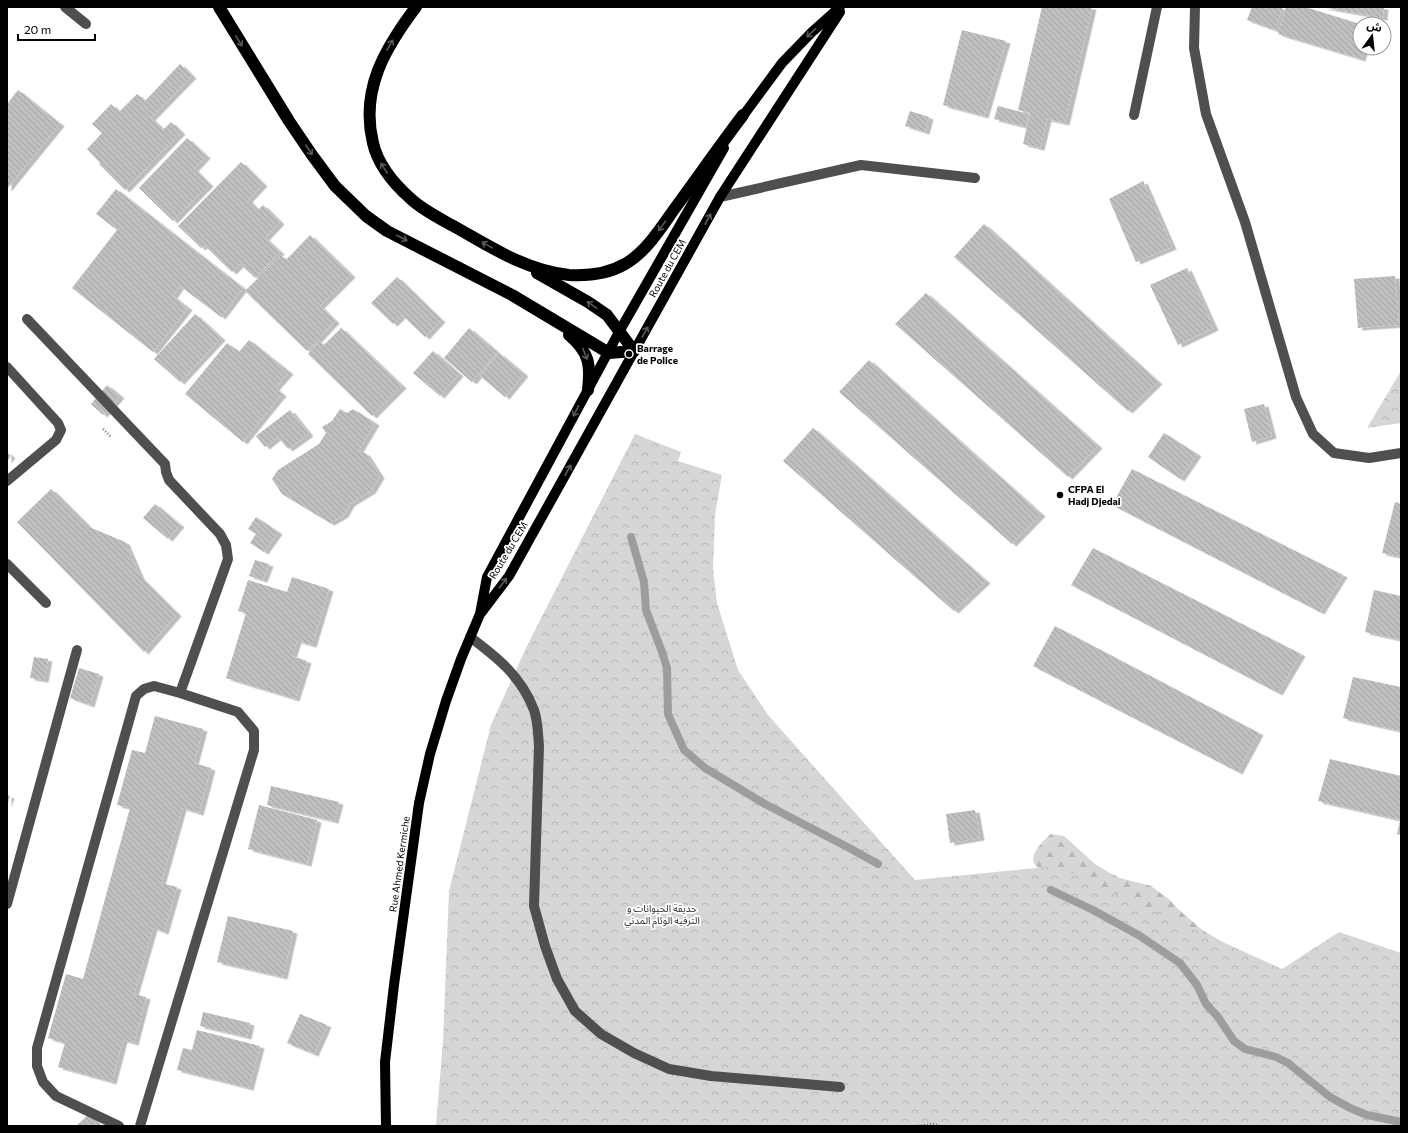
<svg xmlns="http://www.w3.org/2000/svg" width="1408" height="1133" font-family="Commissioner,'Noto Sans Arabic',sans-serif">
	<style>
		.forest { fill: url(#forest-firs) }
		.park { fill: url(#park-crowns) }
		.lines { fill: none; stroke-linecap: round; stroke-linejoin: round }
		.stream { stroke: #9d9d9d; stroke-width: 8 }
		.building { fill: url(#building-back-hatch); filter: url(#shadow) }
		.path { stroke: #717171; stroke-width: 2.5; stroke-dasharray: 1 2; stroke-linecap: butt }
		.minor { stroke: #4f4f4f; stroke-width: 10 }
		.major { stroke: #000; stroke-width: 10 }
		.highway { stroke: #000; stroke-width: 12 }
		.oneway { stroke: #595959 }
		.poi-dot { fill: #000; stroke: #fff; stroke-width: 1.5 }
		.labels { text-anchor: middle; dominant-baseline: central; stroke-width: 3.5; stroke-linejoin: round; paint-order: stroke }
		.street-label { font-size: 10px; fill: #000; stroke: #fff }
		.poi-label { font-size: 10px; font-weight: bold; fill: #000; stroke: #fff; text-anchor: start }
		.park-label { font-size: 10px; fill: #2d2d2d; stroke: #fff }
	</style>
	<defs>
		<pattern id="forest-firs" width="22" height="20" patternUnits="userSpaceOnUse"><rect width="22" height="20" fill="#d6d6d6"/><path d="M5 1l3.5 6h-7zM16 11l3.5 6h-7z" fill="#b6b6b6"/></pattern>
		<pattern id="park-crowns" width="20" height="18" patternUnits="userSpaceOnUse"><rect width="20" height="18" fill="#d6d6d6"/><path d="M2 6a3 3 0 1 1 6 0M12 15a3 3 0 1 1 6 0" fill="none" stroke="#b6b6b6"/></pattern>
		<pattern id="building-back-hatch" width="6" height="6" patternUnits="userSpaceOnUse"><rect width="6" height="6" fill="#bfbfbf"/><path d="M-1 5l2 2M0 0l6 6M5-1l2 2" fill="none" stroke="#a2a2a2"/></pattern>
		<filter id="shadow"><feDropShadow dx="4.5" dy="2.5" stdDeviation="0" flood-color="#0004"/></filter>
	</defs>
	<rect width="100%" height="100%" fill="#fff"/>
	<!-- forest -->
	<path class="forest" d="M1051,834l13,2 31,28 13,8 12,6 31,8 19,14 7,8 24,21 23,14 -185,-75c-2,-1 -4,-3 -5,-5 -4,-10 10,-23 17,-29z"/>
	<!-- park -->
	<path class="park" d="M1401,371v52l-34,5z
		M635,434l46,18 -3,9 44,14 -7,40 -2,54 4,34 21,67 30,45 147,165 141,-14 226,103 57,-37 62,21v173h-965l7,-85 6,-150 42,-166 36,-79z"/>
	<g class="lines">
		<!-- stream -->
		<path class="stream" d="M631,537l13,45 2,28 16,42 5,16 1,46 16,36 21,18 60,36 88,46 25,14
			M1051,890l42,20 47,26 40,27 17,22 9,19 12,13 16,24 11,8 31,8 12,6 42,34 20,11 17,7 34,7"/>
	</g>
	<!-- building -->
	<path class="building" d="M1042,7h50l-27,116 -18,-4 -7,29 -17,-4 7,-31 -12,-3z
		M1252,7h31l-8,23 -28,-10z
		M1286,7h19l55,17v24h4l-3,11 -83,-25z
		M1322,7h62l-1,11z
		M962,30l44,11 -22,75 -41,-11z
		M180,64l12,12 -41,42 12,12 8,-8 10,10 -56,58 -26,-26 1,-1 -13,-14 15,-16 -10,-9 19,-20 8,8 18,-18 8,7z
		M18,90l42,34 -53,65v-85z
		M998,106l31,8 -3,13 -32,-8z
		M910,111l19,6 -4,15 -20,-6z
		M187,138l19,18 -12,13 15,15 -36,37 -34,-33z
		M241,162l22,22 -15,16 10,10 5,-5 17,17 -15,16 15,14 -25,26 -15,-14 -8,8 -28,-27 -3,3 -23,-22z
		M1143,181l29,66 -36,15 -27,-63z
		M116,189l127,99 -22,29 -41,-31 -7,10 15,12 -35,44 -81,-64 45,-58 -21,-16z
		M984,224l174,158 -30,29 -174,-154z
		M310,235l41,40 -31,31 15,15 -28,30 -62,-60 36,-36 5,5z
		M1187,268l27,60 -36,17 -28,-60z
		M1395,276l4,49 -41,3 -4,-49z
		M397,277l44,43 -16,17 -23,-22 -9,9 -22,-21z
		M926,293l172,153 -30,31 -173,-153z
		M195,314l26,24 -41,44 -26,-23z
		M341,328l61,58 -30,30 -64,-62 12,-13 4,4z
		M469,328l28,24 -25,30 -28,-24z
		M249,340l40,32 -14,16 7,6 -39,48 -58,-48 42,-51 12,9z
		M433,351l26,23 -19,22 -27,-23z
		M499,353l25,21 -19,23 -25,-21z
		M869,360l172,154 -29,30 -173,-152z
		M107,385l13,11 -17,19 -12,-11z
		M1264,404l8,32 -20,6 -8,-33z
		M340,409l7,4 6,-4 22,14 -16,27 7,4 14,22 -9,15 -21,13 -6,11 -14,8 -48,-29 -10,-15 6,-9 41,-26 7,-11 -4,-6 10,-6z
		M290,410l19,24 -21,15 -10,-12 -13,10 -9,-11z
		M813,428l173,153 -32,30 -171,-150z
		M1164,433l33,21 -17,25 -32,-22z
		M7,452l4,4 -4,5z
		M1132,469l211,106 -23,37 -208,-107z
		M51,489l38,38 36,15 15,35 37,37 -33,38 -127,-130z
		M1395,502l6,2v53l-19,-4z
		M155,504l25,21 -12,14 -25,-21z
		M256,517l22,15 -14,20 -14,-9 6,-9 -8,-5z
		M1093,548l208,106 -23,39 -207,-108z
		M255,560l14,4 -6,16 -14,-4z
		M292,577l37,12 -17,56 -15,-4 -5,15 15,5 -12,38 -69,-21 20,-65 -8,-2 10,-31 39,12z
		M1374,590l27,6v44l-36,-8z
		M1055,626l204,107 -21,39 -205,-106z
		M34,657l14,2 -4,21 -14,-2z
		M79,668l20,6 -9,31 -20,-7z
		M1353,677l48,10v44l-58,-13z
		M155,716l48,13 -9,34 17,5 -12,45 -17,-5 -21,75 16,4 -13,45 -11,-4 -19,66 12,3 -12,46 -11,-3 -11,42 -54,-15 7,-24 -17,-5 18,-64 17,5 47,-171 -13,-3 15,-55 13,3z
		M1330,759l71,17v44l-83,-19z
		M271,786l68,16 -5,19 -67,-16z
		M7,795l3,1 -3,9z
		M259,805l58,15 -10,44 -59,-15z
		M975,810l5,28 -30,5 -4,-29z
		M1400,821h1v14l-4,-1z
		M228,916l65,15 -10,46 -66,-15z
		M203,1012l47,11 -3,14 -47,-11z
		M300,1014l27,11 -13,29 -27,-11z
		M197,1030l63,16 -11,42 -72,-18 6,-22 9,2z
		M89,1114l11,12h-24z"/>
	<g class="lines">
		<!-- path -->
		<path class="path" d="M103,429l8,8
			M915,1126l19,-2 5,2"/>
		<!-- minor -->
		<path class="minor" d="M65,7l21,17
			M1195,7l-1,41 12,66 39,108 51,175 17,37 21,19 35,5 32,-5
			M1134,115l23,-108
			M720,197l141,-32 114,13
			M27,319l138,145 1,8 3,8 51,54 6,11 2,14 -48,134
			M7,367l51,56 3,7 -5,10 -49,41
			M7,564l39,39
			M470,637c28,21 51,39 64,73 4,11 4,25 5,36l-5,160 11,40 12,33 18,32 26,23 33,19 35,16 42,7 129,11
			M7,904l70,-254
			M119,1126l-63,-30 -13,-14 -6,-16v-18l99,-352 8,-7 10,-3 26,7 58,19 16,19v19l-114,376"/>
		<!-- major -->
		<path class="major" d="M740,120l42,-57 30,-31 28,-25
			M481,613l28,-37 211,-379 120,-185
			M386,1126l-1,-64 9,-77 25,-182 11,-49 16,-53 15,-42 19,-45 7,-37 132,-245 105,-184"/>
		<!-- highway -->
		<path class="highway" d="M219,7l70,114 23,34 23,31 31,30 21,15 125,64 97,58 25,-2
			M416,7c-31,41 -56,83 -43,136 5,22 21,41 38,56 13,12 30,20 46,29 35,20 71,43 112,47 20,1 39,-1 56,-11 23,-13 38,-40 53,-60 22,-30 43,-60 65,-89
			M537,273l51,29 19,13 27,36
			M569,335c20,17 22,29 19,55"/>
	</g>
	<!-- one-way arrows -->
	<defs><path id="oneway-shaft" d="M-6 0H5M1.5-3L5.5 0L1.5 3" fill="none" stroke-width="1.6" stroke-linecap="round" stroke-linejoin="round"/></defs>
	<g class="oneway">
		<use href="#oneway-shaft" transform="translate(811 33) rotate(136)"/>
		<use href="#oneway-shaft" transform="translate(239 41) rotate(58)"/>
		<use href="#oneway-shaft" transform="translate(390 45) rotate(-60)"/>
		<use href="#oneway-shaft" transform="translate(309 150) rotate(56)"/>
		<use href="#oneway-shaft" transform="translate(384 168) rotate(-123)"/>
		<use href="#oneway-shaft" transform="translate(708 219) rotate(-61)"/>
		<use href="#oneway-shaft" transform="translate(662 226) rotate(125)"/>
		<use href="#oneway-shaft" transform="translate(402 238) rotate(27)"/>
		<use href="#oneway-shaft" transform="translate(487 245) rotate(-151)"/>
		<use href="#oneway-shaft" transform="translate(592 305) rotate(-145)"/>
		<use href="#oneway-shaft" transform="translate(645 332) rotate(-61)"/>
		<use href="#oneway-shaft" transform="translate(585 354) rotate(69)"/>
		<use href="#oneway-shaft" transform="translate(576 411) rotate(118)"/>
		<use href="#oneway-shaft" transform="translate(568 470) rotate(-61)"/>
		<use href="#oneway-shaft" transform="translate(503 583) rotate(-53)"/>
	</g>
	<!-- markers -->
	<g class="poi-dot">
		<circle cx="629" cy="354" r="4"/>
		<circle cx="1060" cy="495" r="4"/>
	</g>
	<g class="labels">
		<!-- street labels -->
		<g class="street-label">
			<text transform="translate(667 268) rotate(-61)">Route du CEM</text>
			<text transform="translate(508 550) rotate(-59)">Route du CEM</text>
			<text transform="translate(399 864) rotate(-82)">Rue Ahmed Kermiche</text>
		</g>
		<!-- poi labels -->
		<g class="poi-label">
			<text x="637" y="348">Barrage<tspan x="637" dy="12">de Police</tspan></text>
			<text x="1068" y="489">CFPA El<tspan x="1068" dy="12">Hadj Djedai</tspan></text>
		</g>
		<!-- park labels -->
		<g class="park-label">
			<text x="662" y="908">حديقة الحيوانات و<tspan x="662" dy="12">الترفيه الوئام المدني</tspan></text>
		</g>
	</g>
	<!-- border -->
	<rect width="1408" height="1133" fill="none" stroke="#000000" stroke-width="16"/>
	<!-- north arrow -->
	<g transform="translate(1372 36) rotate(15)"><circle r="19" fill="#ffffff" stroke="#999999"/>
	<path d="M0-3L7 15L0 10L-7 15Z" fill="#000000"/>
	<text y="-6" font-size="11" font-weight="bold" text-anchor="middle" fill="#000000">ش</text>
	</g>
	<!-- scale -->
	<path d="M18 34v6h77v-6" fill="none" stroke="#000000" stroke-width="2"/>
	<text x="24" y="34" font-size="12" fill="#000000" stroke="#ffffff" stroke-width="3" paint-order="stroke">20 m</text>
</svg>
